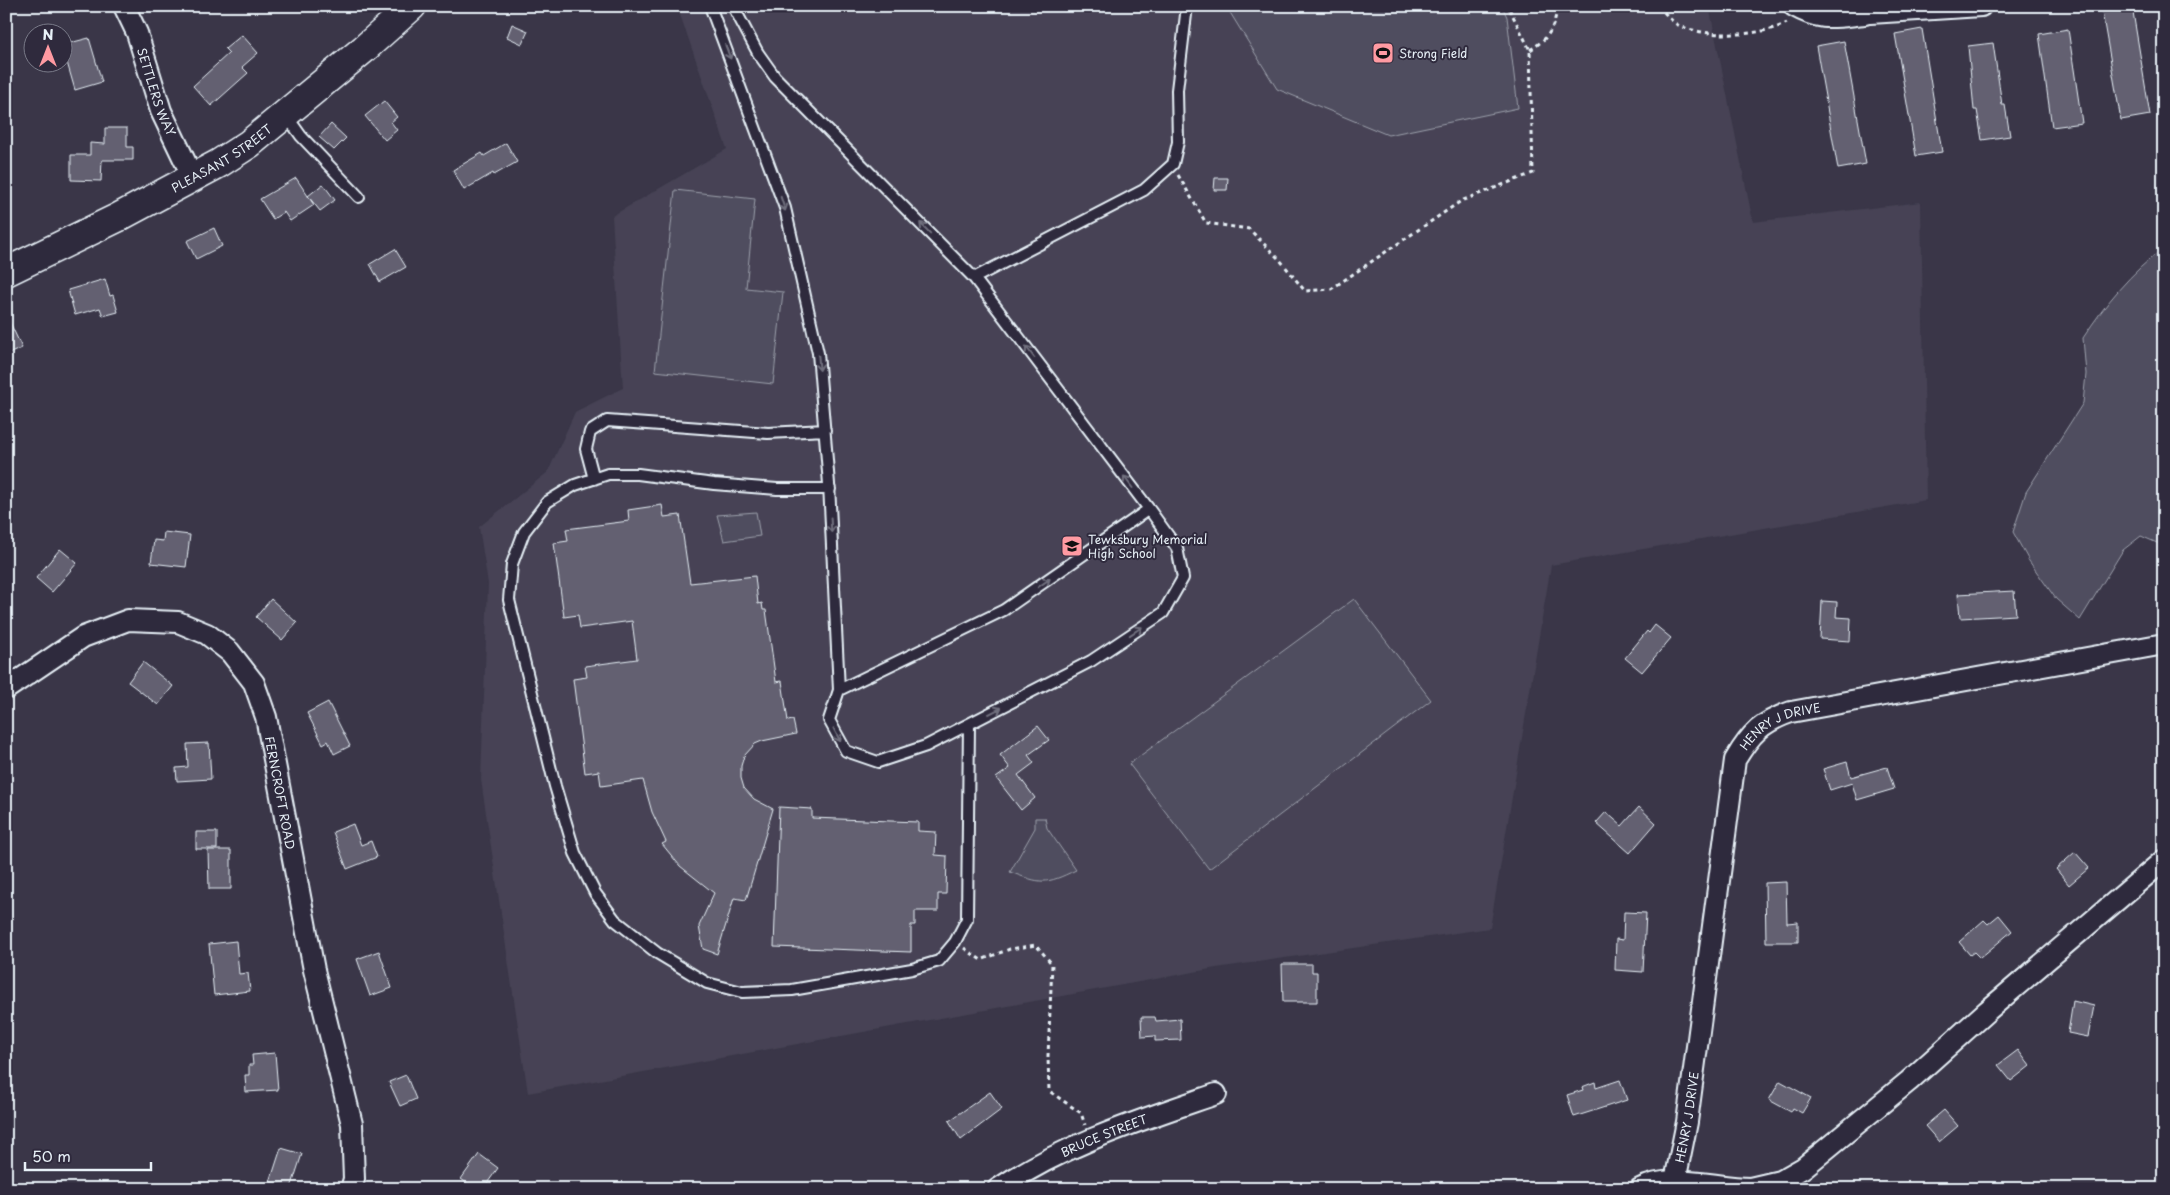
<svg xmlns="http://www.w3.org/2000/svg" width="2170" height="1195" font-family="'Playpen Sans',sans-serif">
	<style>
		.built { fill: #464354 }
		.green { fill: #504e5f; stroke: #9ca0ac }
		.building { fill: #636171; stroke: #e8f1f8 }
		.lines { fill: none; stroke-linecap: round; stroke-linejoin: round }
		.lane-casing { stroke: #e8f1f8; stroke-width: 14 }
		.street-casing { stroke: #e8f1f8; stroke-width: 24 }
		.secondary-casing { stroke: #e8f1f8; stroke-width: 31 }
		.path { stroke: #e8f1f8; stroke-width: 3; stroke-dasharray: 4 4; stroke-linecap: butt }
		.lane { stroke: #2f2a3d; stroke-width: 10 }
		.street { stroke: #2f2a3d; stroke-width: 20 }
		.secondary { stroke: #2f2a3d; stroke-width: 28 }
		.oneway { stroke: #70707e }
		.labels { text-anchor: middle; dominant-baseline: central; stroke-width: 4; stroke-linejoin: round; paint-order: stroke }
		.poi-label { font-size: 12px; fill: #e8f1f8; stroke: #2f2a3d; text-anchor: start }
		.street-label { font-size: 12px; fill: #e8f1f8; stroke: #2f2a3d }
	</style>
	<rect width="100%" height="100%" fill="#3a3648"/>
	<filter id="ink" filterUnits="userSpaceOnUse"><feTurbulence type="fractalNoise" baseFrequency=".02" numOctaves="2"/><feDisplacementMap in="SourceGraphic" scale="10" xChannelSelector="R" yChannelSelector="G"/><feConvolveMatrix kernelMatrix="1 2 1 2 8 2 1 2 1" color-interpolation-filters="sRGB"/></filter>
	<g filter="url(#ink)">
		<!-- built -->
		<path class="built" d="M677,6h1032l44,216 168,-20 5,298 -375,65 -61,363 -274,40 -688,125 -47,-313 7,-196 -9,-57 69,-55 27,-60 48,-24 -11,-172 115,-67z"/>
		<!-- green -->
		<path class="green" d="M1226,6h276l5,11 11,91 -130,27 -111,-46z
			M675,190l80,9 -9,89 37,4 -10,92 -118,-13z
			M2164,248v298l-23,-10 -18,14 -43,70 -24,-21 -27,-38 -16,-29 13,-40 57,-89 3,-29 -3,-36c23,-35 47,-65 81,-90z
			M756,512l4,24 -36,5 -7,-26z
			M1354,599l77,101 -222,169 -80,-105z
			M1035,818h10l2,10 29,42c-31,15 -34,14 -66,2l25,-44z"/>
		<!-- building -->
		<path class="building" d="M2101,6h31l18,109 -29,5z
			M512,24l16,7 -6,13 -15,-7z
			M1922,29l20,123 -26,4 -21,-122z
			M2068,29l14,94 -30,4 -13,-93z
			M242,35l16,18 -16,14 6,6 -37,33 -18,-20 36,-33 -4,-4z
			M89,38l13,44 -27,8 -13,-45z
			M1844,41l22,123 -28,5 -22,-123z
			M1993,43l9,62h3l5,31 -28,4 -5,-30h-3l-6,-64z
			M384,101l13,16 -6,5 6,8 -12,10 -20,-24z
			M331,124l15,14 -12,12 -15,-13z
			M105,128h22v19h6v13h-31l-1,21 -30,-1v-25h19v-12l15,1z
			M506,143l11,19 -23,13 -1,-2 -29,17 -11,-20 29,-17 2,3z
			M296,178l18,27 -24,16 -6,-9 -11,7 -13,-20z
			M1215,178h13l-1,12h-13z
			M323,184l12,16 -15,11 -12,-15z
			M214,228l8,18 -26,13 -9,-18z
			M395,249l11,18 -26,15 -10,-18z
			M105,279l5,17 3,-1 5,17 -15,4 -3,-8 -25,7 -7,-25z
			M6,314l16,34 -16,7z
			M662,505l2,12 16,-2 10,68 65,-7 3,28 4,-1 1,7h3l10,72 6,-1 6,40 5,-1 3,14 -34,7 -7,3 -11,12 -3,10v12l3,10 10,11 19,10 -27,91 -12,-2 -17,56 -14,-5 -4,-23 15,-33 -34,-27 -18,-22 4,-2 -14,-30 -9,-32 -42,6 -2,-15 -14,2 -12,-94 14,-2 -2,-11 52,-7 -5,-38 -52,7 -2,-13 -14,2 -10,-74 14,-2 -2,-12 63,-8 -1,-11z
			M164,532l26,3 -4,32 -35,-4 3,-23 9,1z
			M60,549l17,14 -25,29 -16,-14z
			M2014,591l2,24 -56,3 -2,-24z
			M271,599l26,24 -15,17 -26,-23z
			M1822,601l15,1 -1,15 15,1 -1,23 -30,-2z
			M1655,625l16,13 -29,34 -17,-14 22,-27 2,2z
			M143,662l30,24 -15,19 -30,-23z
			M328,702l22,44 -16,8 -6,-13 -5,3 -16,-31z
			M1038,726l11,14 -21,15 6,8 -16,12 17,23 -14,12 -25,-32 14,-10 -10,-13z
			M209,743l2,36 -34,2 -1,-13 12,-1 -1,-23z
			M1847,762l4,15 36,-10 7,22 -37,11 -5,-17 -22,7 -7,-21z
			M779,807l33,2v9l106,4v9l18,1 -1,23 12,1 -1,38h-8v17h-23v14h-4v27l-137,-5z
			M1639,807l17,16 -26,30 -34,-30 10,-11 16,14z
			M353,824l8,21 10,-4 6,16 -30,12 -14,-37z
			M196,832h21v17h-21z
			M208,850h23v39h-22z
			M2075,852l14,16 -20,17 -13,-16z
			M1786,882l1,41 11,-1v20h-32l-1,-59z
			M1624,912l22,1 -3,59 -28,-2 1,-31 7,1z
			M1999,915l13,16 -32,27 -6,-6 -4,3 -11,-13 25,-22 4,4z
			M236,941l3,33 9,-1 2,18 -36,4 -5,-51z
			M379,951l13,37 -22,8 -13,-37z
			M1282,964h30v8h5v30h-34z
			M2073,1001l21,5 -6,31 -20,-4z
			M1141,1017h14l1,4 24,-2 1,21 -26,1v-5l-13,1z
			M2018,1050l12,16 -19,15 -13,-16z
			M275,1053l3,37 -32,2 -1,-17h4v-10h4l-1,-10z
			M406,1075l10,24 -16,7 -11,-24z
			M1620,1080l7,20 -53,17 -7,-22 16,-5 -1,-3 13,-5 1,6z
			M1780,1081l31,17 -9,15 -9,-5 -2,4 -22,-12z
			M990,1092l12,17 -41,31 -12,-19z
			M1944,1110l14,16 -19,16 -14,-16z
			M281,1148l21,6 -11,34 -21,-6z
			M479,1154l19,14 -15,21h-8l-14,-10z"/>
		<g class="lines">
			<!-- lane casing -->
			<g class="lane-casing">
				<path id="lane" d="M710,6l75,202 33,145 11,131 10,206 165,-80 145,-101 -175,-231 -199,-201 -17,-24 -25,-47
					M286,115l15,21 58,61
					M974,278l170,-88 29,-26 5,-22 -1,-52 10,-84
					M594,479l-8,-30 4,-17 17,-11 161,12 57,-3
					M830,489h-53l-63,-5 -76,-10h-30l-33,11 -28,17 -23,30 -12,32 -3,36 46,186 20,67 20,40 20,27 42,33 50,30 35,9 50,-2 120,-21 27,-8 16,-19 12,-23 2,-195
					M839,690l-10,30 17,31 32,11 48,-16 165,-85 72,-48 20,-35 -6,-30 -28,-39"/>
			</g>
			<!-- street casing -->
			<g class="street-casing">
				<g id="street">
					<path id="s1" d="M124,6l13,27 24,78 32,67"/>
					<path d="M1794,6c28,16 40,11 71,8l-7,-8"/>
					<path d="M1870,13l111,-7"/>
					<path id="s2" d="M6,689l77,-52 45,-17 50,2 29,12 23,18 24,31 12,34 48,253 38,154 2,55 -3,10"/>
					<path id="s3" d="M1675,1181l12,-59 48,-362c16,-27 27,-38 56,-48l373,-68"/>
					<path id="s4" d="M998,1189c66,-45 143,-69 218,-95"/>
					<path d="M1640,1189c30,-17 76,-1 110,-1l30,-7 23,-13 106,-87 78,-70 177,-151"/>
				</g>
			</g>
			<!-- secondary casing -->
			<g class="secondary-casing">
				<g id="secondary">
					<path id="s5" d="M6,272l111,-54 101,-54 31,-20 115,-95 48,-43"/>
				</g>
			</g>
			<!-- path -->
			<path class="path" d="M1659,6c5,6 12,15 19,19 29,13 81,12 109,-2
				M1530,50c20,-13 23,-20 28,-44
				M1178,175l28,48 43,6 31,31 25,31 26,-2 130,-88 72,-28 -3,-123 -22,-44
				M964,948l17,12 29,-11 26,-4 16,19 -4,92 1,35 32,22 4,12"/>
			<!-- lane -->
			<use href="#lane" class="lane"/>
			<!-- street -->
			<use href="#street" class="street"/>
			<!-- secondary -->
			<use href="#secondary" class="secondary"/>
		</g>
		<!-- one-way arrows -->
		<defs><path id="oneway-shaft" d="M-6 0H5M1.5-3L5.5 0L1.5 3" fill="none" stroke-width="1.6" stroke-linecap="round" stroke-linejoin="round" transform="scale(1.25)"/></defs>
		<g class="oneway">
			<use href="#oneway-shaft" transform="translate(728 52) rotate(69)"/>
			<use href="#oneway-shaft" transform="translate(783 204) rotate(72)"/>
			<use href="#oneway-shaft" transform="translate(925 228) rotate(-134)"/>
			<use href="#oneway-shaft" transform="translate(1030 352) rotate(-127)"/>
			<use href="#oneway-shaft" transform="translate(819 363) rotate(85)"/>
			<use href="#oneway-shaft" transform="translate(1128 482) rotate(-127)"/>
			<use href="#oneway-shaft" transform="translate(831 525) rotate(87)"/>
			<use href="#oneway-shaft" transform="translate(1044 583) rotate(-35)"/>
			<use href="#oneway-shaft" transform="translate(1136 631) rotate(-34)"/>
			<use href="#oneway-shaft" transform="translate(995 711) rotate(-27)"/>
			<use href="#oneway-shaft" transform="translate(837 735) rotate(62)"/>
		</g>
	</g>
	<!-- icons -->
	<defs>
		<g id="stadium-square" transform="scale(1.125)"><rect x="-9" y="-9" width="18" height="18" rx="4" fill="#ff9aa2" stroke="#2f2a3d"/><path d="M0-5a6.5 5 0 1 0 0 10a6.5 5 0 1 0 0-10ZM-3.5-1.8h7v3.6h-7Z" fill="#111"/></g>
		<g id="school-square" transform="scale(1.125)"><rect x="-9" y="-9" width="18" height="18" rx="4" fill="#ff9aa2" stroke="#2f2a3d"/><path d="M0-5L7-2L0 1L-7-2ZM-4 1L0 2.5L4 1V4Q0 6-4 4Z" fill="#111"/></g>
	</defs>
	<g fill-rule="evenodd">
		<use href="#stadium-square" x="1383" y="53"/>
		<use href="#school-square" x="1072" y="546"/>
	</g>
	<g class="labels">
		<!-- poi labels -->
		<g class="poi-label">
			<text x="1399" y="53">Strong Field</text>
			<text x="1088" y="539">Tewksbury Memorial<tspan x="1088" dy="14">High School</tspan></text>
		</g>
		<!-- street labels -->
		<g class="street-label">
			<text stroke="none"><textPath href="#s1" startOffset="92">SETTLERS WAY</textPath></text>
			<text stroke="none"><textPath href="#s5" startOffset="244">PLEASANT STREET</textPath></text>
			<text stroke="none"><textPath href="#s3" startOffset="485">HENRY J DRIVE</textPath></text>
			<text stroke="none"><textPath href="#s2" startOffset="404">FERNCROFT ROAD</textPath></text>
			<text stroke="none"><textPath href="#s3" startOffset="65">HENRY J DRIVE</textPath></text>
			<text stroke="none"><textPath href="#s4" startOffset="119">BRUCE STREET</textPath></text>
		</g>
	</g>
	<!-- margin -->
	<rect width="2170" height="1195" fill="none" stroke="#2f2a3d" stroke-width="25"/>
	<rect x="12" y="12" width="2145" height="1170" fill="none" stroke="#e8f1f8" stroke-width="2" filter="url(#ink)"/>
	<!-- north arrow -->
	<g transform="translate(48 48)"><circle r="24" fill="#2f2a3d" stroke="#797a88"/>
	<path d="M0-4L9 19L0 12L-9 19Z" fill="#ff9aa2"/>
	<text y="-8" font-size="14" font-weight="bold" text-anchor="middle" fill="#e8f1f8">N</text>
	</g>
	<!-- scale -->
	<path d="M25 1162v8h126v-8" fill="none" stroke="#e8f1f8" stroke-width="2.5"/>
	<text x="32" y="1162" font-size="15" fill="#e8f1f8" stroke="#2f2a3d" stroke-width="4" paint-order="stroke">50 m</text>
</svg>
